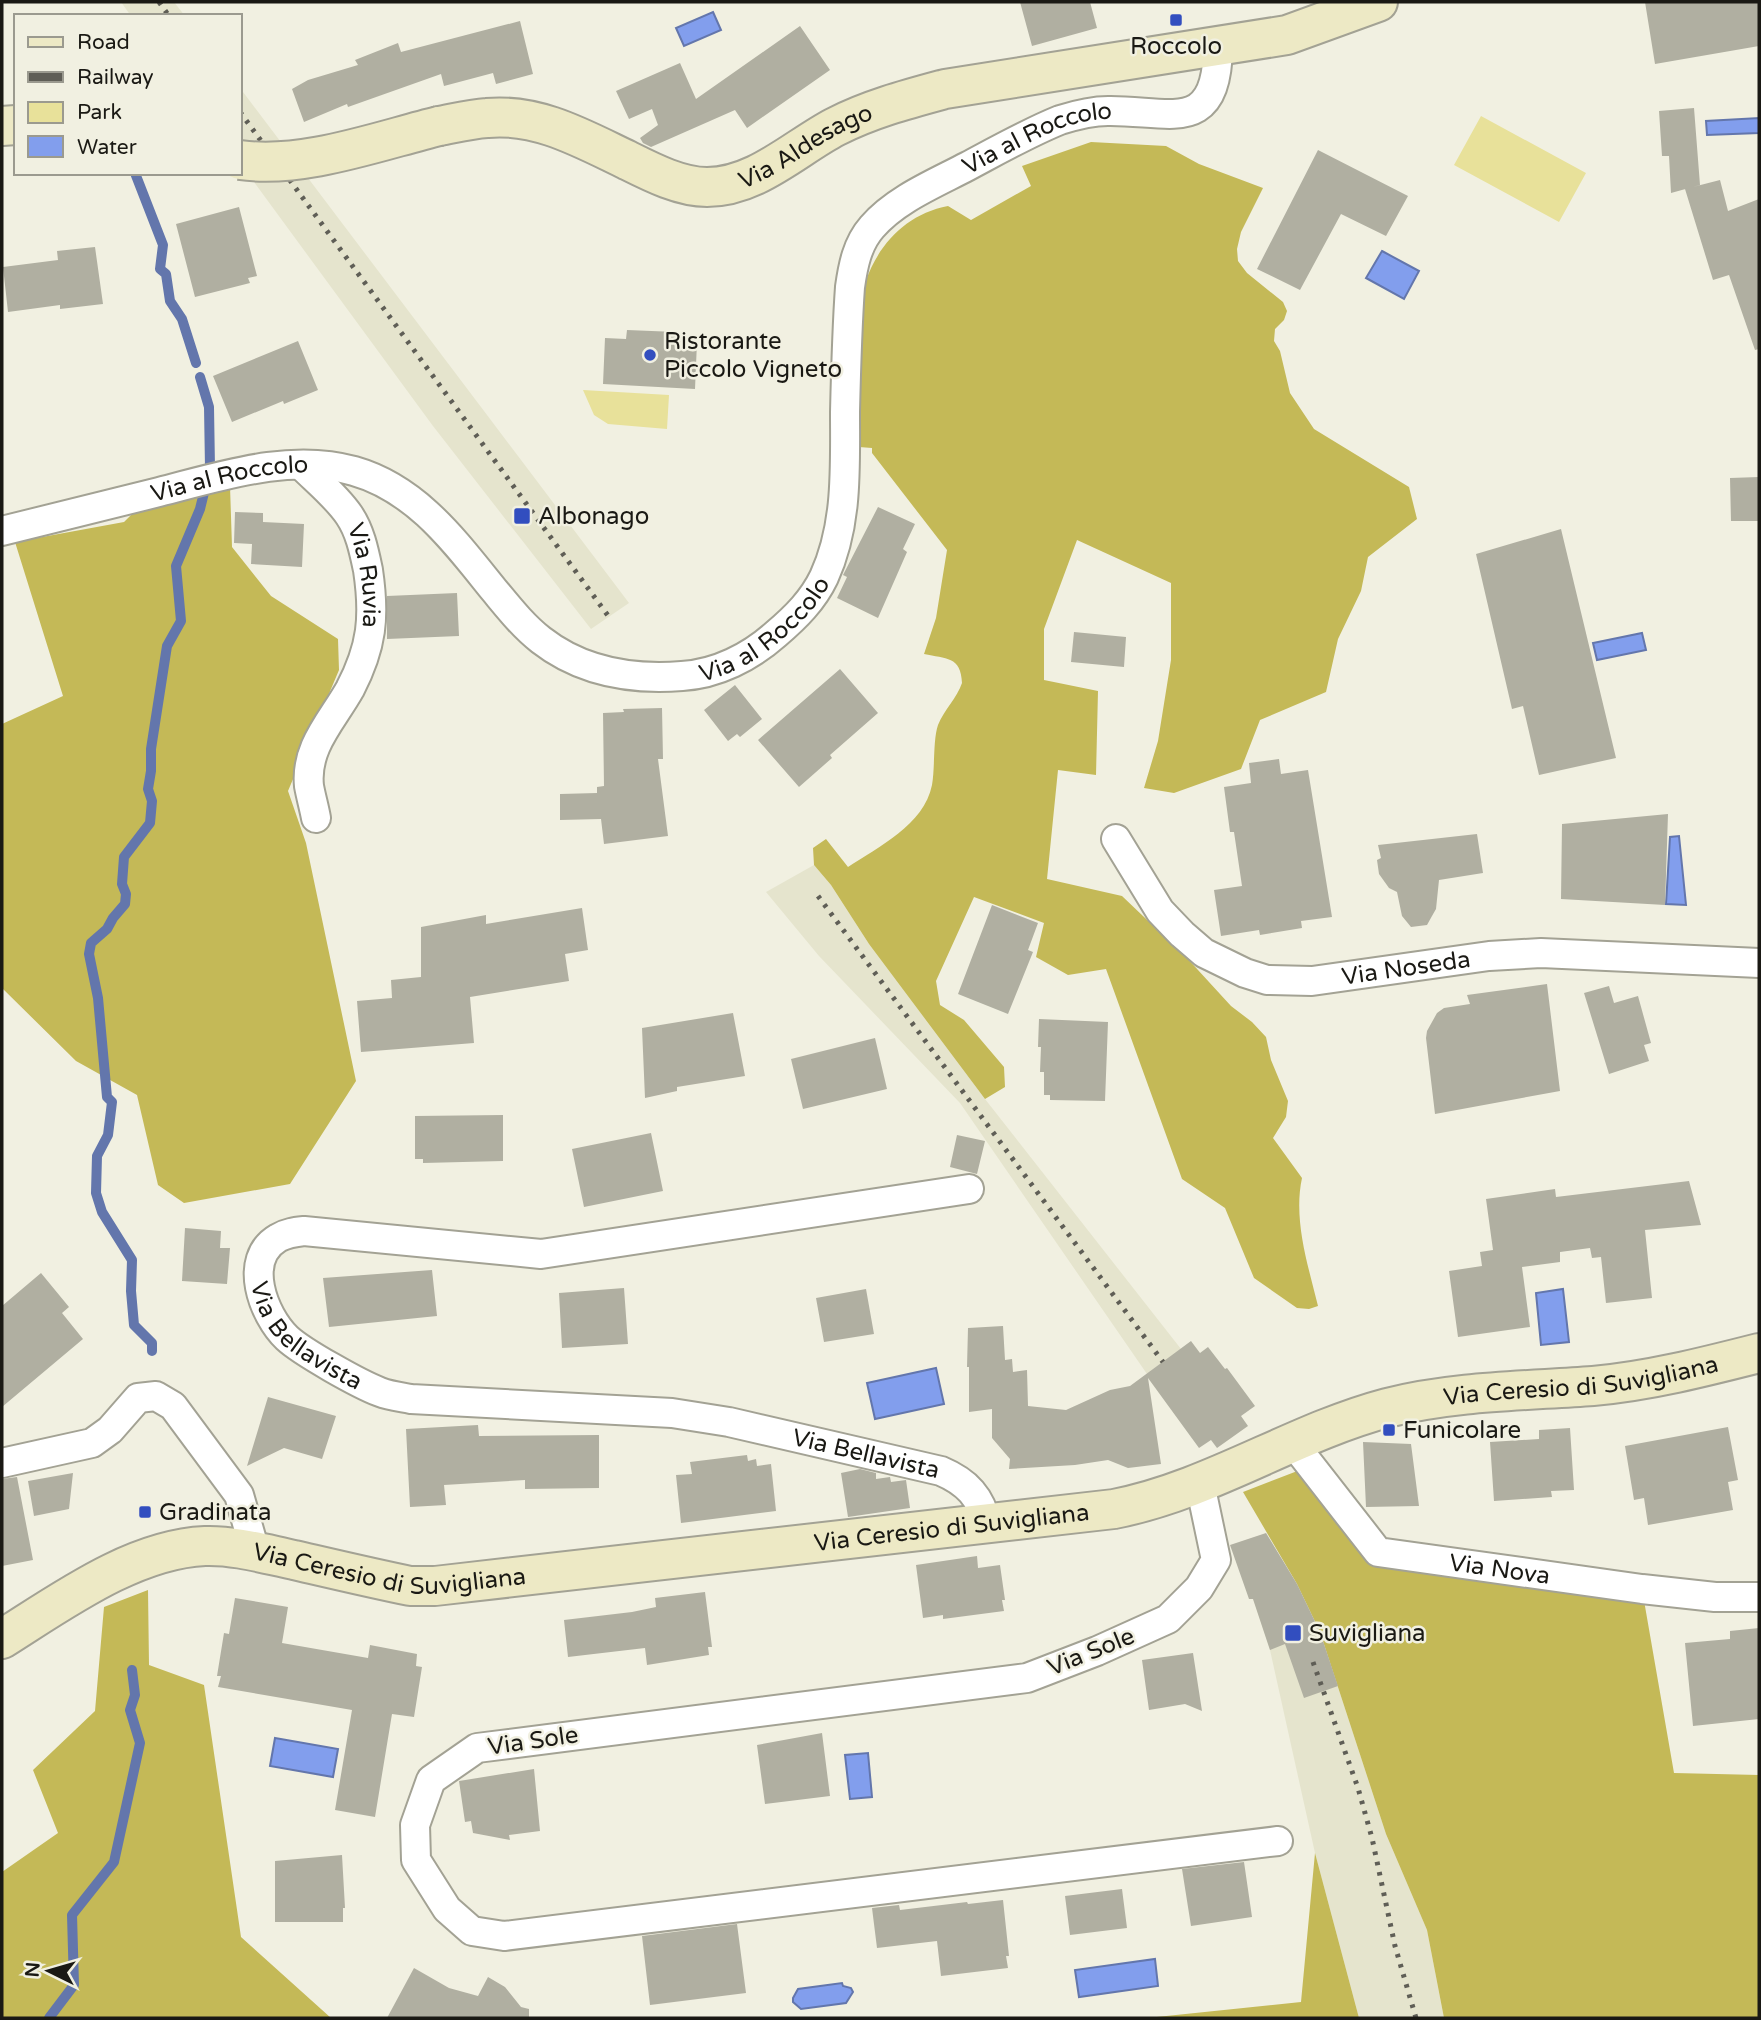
<svg xmlns="http://www.w3.org/2000/svg" width="1761" height="2020" font-family="'Varela Round',sans-serif">
	<style>
		.built { fill: #e5e4cd }
		.green { fill: #e8e19a }
		.forest { fill: #c4b957 }
		.water { fill: #829eed; stroke: #6376ac; stroke-width: 2 }
		.lines { fill: none; stroke-linecap: round; stroke-linejoin: round }
		.stream { stroke: #6376ac; stroke-width: 10 }
		.building { fill: #b0afa1 }
		.street-casing { stroke: #a3a294; stroke-width: 32 }
		.secondary-casing { stroke: #a3a294; stroke-width: 42 }
		.street { stroke: #fff; stroke-width: 28 }
		.secondary { stroke: #ede9c5; stroke-width: 38 }
		.rail { stroke: #5f5e56; stroke-width: 5; stroke-dasharray: 3.5 7; stroke-linecap: butt }
		.secondary-bridge-casing { stroke: #a3a294; stroke-width: 42; stroke-linecap: butt }
		.secondary-bridge { stroke: #ede9c5; stroke-width: 38 }
		.poi-dot { fill: #324ebf; stroke: #f1f0e1; stroke-width: 2.5 }
		.labels { text-anchor: middle; dominant-baseline: central; stroke-width: 5; stroke-linejoin: round; paint-order: stroke }
		.poi-label { font-size: 24px; fill: #1a1914; stroke: #f1f0e1; text-anchor: start }
		.street-label { font-size: 24px; fill: #1a1914; stroke: #f1f0e1 }
	</style>
	<rect width="100%" height="100%" fill="#f1f0e1"/>
	<!-- built -->
	<path class="built" d="M121,2h53l11,14h-54z
		M240,88l241,319 148,196 -38,26 -158,-203 -193,-263z
		M814,865l17,20 38,59 116,155 196,250 -34,25 -187,-271 -141,-147 -53,-64z
		M1297,1584l23,48 66,202 41,96 17,88h-85l-44,-165 -45,-203 -17,-51z"/>
	<!-- green -->
	<path class="green" d="M1481,116l105,57 -27,49 -105,-57z
		M583,390l86,5 -2,34 -59,-5 -14,-9z"/>
	<!-- forest -->
	<path class="forest" d="M1091,142l75,4 33,18 64,24 -22,44 -4,17 1,12 9,12 36,29 4,9 -3,9 -9,9 -1,12 6,10 10,42 24,36 95,58 8,32 -49,38 -7,34 -23,48 -12,53 -66,28 -19,49 -67,24 -30,-5 14,-47 13,-81v-77l-94,-43 -33,89v51l54,11 -2,84 -38,-5 -11,109 75,17 65,62 44,48 21,16 14,15 5,23 17,41 -2,16 -13,21 29,40c-9,42 6,87 16,128l-9,3 -12,-1 -43,-30 -29,-70 -43,-29 -76,-210 -38,6 -32,-18 8,-34 -70,-26 -38,84 4,24 24,15 40,47 1,20 -20,12 -116,-155 -38,-59 -17,-20 -1,-17 13,-9 22,28c30,-20 76,-42 84,-82 3,-16 1,-46 6,-60 6,-15 19,-27 24,-42 -1,-27 -16,-24 -38,-29l12,-36 11,-68 -75,-97v-5l-13,-1v-136c6,-50 37,-95 89,-105l23,14 60,-34 -9,-20z
		M230,486l2,61 39,49 67,43 1,31 -51,121 18,52 50,238 -66,103 -106,19 -26,-18 -21,-90 -61,-34 -74,-73v-264l61,-28 -48,-154 109,-20 13,-13z
		M1300,1470l79,82 263,37 32,184 85,2v243h-315l-17,-88 -41,-96 -66,-202 -23,-48 -54,-92z
		M148,1590l1,75 55,20 37,252 90,81h-329v-146l56,-39 -25,-63 62,-59 9,-104z
		M1315,1853l44,165h-212l154,-16z"/>
	<!-- water -->
	<path class="water" d="M713,12l8,18 -37,16 -8,-18z
		M1759,118v15l-52,2 -1,-14z
		M1382,251l37,20 -15,28 -38,-21z
		M1642,633l4,17 -49,10 -4,-17z
		M1679,836l7,69 -20,-1 4,-67z
		M1563,1289l6,53 -28,3 -5,-52z
		M936,1368l8,36 -69,15 -8,-36z
		M275,1738l63,11 -5,28 -63,-11z
		M868,1753l4,44 -22,2 -5,-44z
		M1155,1959l3,27 -79,11 -4,-27z
		M842,1983l1,3 8,2 2,4 -7,11 -45,6 -8,-7v-4l5,-9z"/>
	<g class="lines">
		<!-- stream -->
		<path class="stream" d="M135,173l28,72 -3,24 6,5 4,27 12,18 14,44
			M152,1351v-8l-18,-18 -3,-34 1,-31 -30,-48 -6,-19 1,-37 11,-21 4,-33 -5,-5 -9,-99 -9,-44 2,-11 16,-14 6,-11 12,-14 1,-10 -4,-10 2,-27 26,-34 2,-22 -4,-12 3,-18v-22l16,-103 14,-25 -5,-55 24,-57 10,-41 -1,-61 -9,-30
			M49,2018l25,-33 -2,-70 42,-53 26,-119 -10,-33 5,-15 -3,-25"/>
	</g>
	<!-- building -->
	<path class="building" d="M1020,2h70l7,26 -65,18z
		M1645,2h114v44l-104,18z
		M520,21l13,53 -37,10 -3,-11 -49,13 -3,-12 -93,33 -1,-3 -43,18 -12,-33 16,-9 50,-15 -3,-5 43,-17 3,9z
		M800,26l30,44 -83,58 -12,-18 -84,37 -8,-4 -3,-5 18,-13 -6,-16 -23,10 -13,-28 64,-28 16,36z
		M1694,108l6,77 -29,8 -2,-37h-7l-3,-45z
		M1318,150l90,46 -22,40 -45,-22 -41,76 -43,-21z
		M1720,180l8,31 31,-12v150l-4,1 -26,-75 -16,5 -28,-91z
		M239,207l18,69 -9,2 2,5 -55,14 -19,-73z
		M95,247l8,57 -43,5v-4l-52,7 -5,-45 55,-7 -1,-9z
		M627,330l49,2 -1,9 22,1 -2,47 -92,-5 2,-46 21,1z
		M298,341l20,49 -34,14 -1,-3 -51,21 -19,-46z
		M1759,477v44h-28l-1,-43z
		M878,507l37,17 -12,25 4,3 -29,66 -41,-20 10,-21 -4,-2z
		M235,512l28,1v9l41,2 -2,43 -51,-3 1,-20 -18,-1z
		M1561,529l55,229 -77,17 -16,-69 -11,3 -36,-155z
		M457,593l2,43 -72,3v-43z
		M1074,632l52,5 -2,30 -53,-5z
		M840,669l38,44 -48,42 2,3 -33,29 -41,-47z
		M735,685l27,34 -22,18 -3,-3 -9,7 -24,-31z
		M662,708l1,51h-5l10,77 -64,8 -3,-25 -41,1v-26l37,-1v-6l7,-1 -1,-73 21,-1 -1,-3z
		M1279,759l2,15 27,-4 24,147 -31,4 1,7 -42,7 -1,-5 -38,6 -7,-46 28,-4 -8,-54h-4l-6,-45 27,-4 -2,-20z
		M1668,814l-3,91 -104,-6 1,-75z
		M1477,834l6,39 -44,7 -3,29 -4,7 -5,9 -16,2 -9,-11 -5,-24 -8,-4 -10,-14 -2,-14 4,-2 -3,-13z
		M992,905l46,18 -10,27 5,2 -25,62 -50,-20z
		M582,908l6,42 -23,4 4,27 -99,16 4,46 -113,9 -4,-51 35,-3 -1,-18 30,-3v-50l65,-12v9z
		M1547,984l13,107 -125,23 -9,-76 1,-7 10,-18 7,-5 26,-4 -3,-9z
		M1609,986l5,17 24,-7 13,47 -7,2 5,16 -40,13 -25,-81z
		M733,1013l12,63 -68,11v4l-32,7 -3,-70z
		M1039,1019l69,3 -3,79 -55,-1v-5h-6v-23h-4l1,-25h-3z
		M875,1038l12,51 -84,20 -12,-50z
		M503,1115v46l-80,2v-4h-8v-43z
		M651,1133l12,58 -79,16 -12,-58z
		M957,1135l28,6 -8,33 -27,-7z
		M1689,1181l12,44 -56,5 7,68 -46,5 -5,-46 -9,1 -2,-10 -30,4v10l-38,5 8,60 -72,10 -9,-66 33,-5 -2,-14 13,-2 -7,-51 69,-10 1,8z
		M185,1228l36,3 -1,17h10l-3,36 -45,-3z
		M432,1270l5,46 -108,11 -6,-49z
		M41,1273l28,34 -7,6 21,26 -81,68v-101z
		M624,1288l4,56 -66,4 -3,-55z
		M866,1289l8,45 -50,8 -8,-44z
		M1003,1326l2,34 7,-1 1,13 14,-2 1,36 38,4 44,-20 20,-4 61,-45 9,12 8,-6 17,22 2,-1 28,38 -14,10 7,10 -31,22 -6,-8 -12,8 -51,-70 13,86 -33,4 -20,-8 -33,5 -66,4 1,-10 -18,-21v-29l-23,3v-45h-2l1,-39z
		M268,1397l68,19 -14,43 -38,-11 -37,18z
		M478,1425l1,11 120,-1v53l-74,1v-9l-81,5 2,20 -36,2 -4,-78z
		M1728,1427l10,53 -10,2 5,28 -85,15 -4,-27 -10,2 -9,-54z
		M1570,1428l4,62 -23,1 1,6 -58,4 -4,-59 49,-3v-9z
		M1363,1442l48,2 8,62 -53,1z
		M747,1455l1,6 8,-2 1,7 14,-2 5,47 -95,12 -5,-48 16,-1 -2,-12z
		M860,1469l16,4v6l14,-2 1,5 15,-2 4,28 -62,9 -7,-44z
		M73,1473l-4,36 -35,7 -6,-35z
		M17,1477l16,83 -31,6v-87z
		M1266,1533l31,51 23,48 18,54 -34,12 -19,-54 -15,6 -17,-51h-4l-19,-54z
		M977,1556l1,12 22,-3 5,35h-3l2,11 -61,8v-4l-20,3 -7,-53z
		M705,1592l7,55h-4l1,8 -62,10 -2,-17 -77,9 -4,-37 68,-8 24,-5 -1,-9z
		M235,1598l53,9 -6,36 86,15 2,-13 47,9 -1,12 6,1 -8,50 -22,-3 -17,103 -40,-7 17,-100 -134,-23 3,-11h-4l7,-43 5,1z
		M1759,1628v91l-66,7 -8,-83 45,-4v-8z
		M1193,1653l9,58 -17,-7 -36,6 -7,-50z
		M822,1733l8,63 -65,8 -8,-59z
		M534,1769l6,62 -31,4 1,5 -37,-7 -2,-12 -6,1 -6,-41z
		M342,1855l3,53h-2v14h-68v-61z
		M1244,1862l8,55 -61,9 -9,-57z
		M1122,1889l5,39 -57,7 -5,-39z
		M1003,1900l6,56h-3l2,12 -67,8 -4,-35 -60,7 -5,-40 27,-3 1,5 67,-8 1,2z
		M737,1924l9,69 -96,12 -8,-69z
		M414,1968l35,20 29,8 10,-19 17,10 16,20 8,2v9h-142z"/>
	<g class="lines">
		<!-- street casing -->
		<g class="street-casing">
			<g id="street">
				<path id="s1" d="M301,465c16,16 35,31 48,50 11,16 15,36 19,55 7,47 4,77 -18,119 -18,32 -45,58 -41,97 2,11 5,21 7,32"/>
				<path id="s2" d="M2,531c52,-13 104,-26 157,-39 63,-16 131,-39 195,-21 63,18 101,71 140,119 15,18 29,36 47,50 41,32 90,40 141,36 35,-2 68,-19 94,-42 20,-17 37,-34 48,-57 24,-52 21,-110 21,-165 1,-42 2,-83 5,-125 3,-21 7,-43 22,-60 24,-28 64,-44 96,-61 30,-16 60,-33 92,-46 16,-5 31,-9 48,-9 62,-1 109,26 110,-65"/>
				<path id="s3" d="M1116,839l44,72 22,23 22,19 41,20 22,7 45,1 177,-25 52,-3 218,10"/>
				<path id="s4" d="M969,1189l-428,65 -237,-23c-9,1 -18,2 -26,7 -36,21 -15,77 9,100 15,14 72,46 93,54 10,4 21,5 31,7l261,14 57,9 212,49c26,11 40,26 46,54"/>
				<path id="s5" d="M1293,1443l85,109 264,37 73,8h44"/>
				<path d="M2,1463l90,-20 18,-13 28,-32 18,-2 17,10 66,89 16,56"/>
				<path d="M1200,1484l16,76 -17,28 -31,31 -71,32 -70,27 -550,70 -46,32 -16,45 1,35 31,49 25,22 32,5 774,-95"/>
			</g>
		</g>
		<!-- secondary casing -->
		<g class="secondary-casing">
			<g id="secondary">
				<path d="M2,126l14,-1"/>
				<path id="s6" d="M439,126c16,-3 32,-7 48,-8 51,-5 96,21 140,42 24,12 53,27 80,27 49,0 88,-39 128,-60 35,-18 73,-28 110,-38l342,-54 91,-33"/>
				<path id="s7" d="M2,1639c59,-37 131,-90 203,-93 30,-1 60,8 89,14 39,9 77,18 116,26h25l679,-77c97,-19 179,-76 273,-101 67,-17 137,-17 206,-22 56,-5 111,-19 166,-33"/>
			</g>
		</g>
		<!-- street -->
		<use href="#street" class="street"/>
		<!-- secondary -->
		<use href="#secondary" class="secondary"/>
		<!-- rail -->
		<path class="rail" d="M159,2l10,14
			M240,112l369,505
			M818,896l345,466
			M1313,1662l45,126 14,50 23,108 21,72"/>
		<!-- secondary-bridge casing -->
		<g class="secondary-bridge-casing">
			<path id="secondary-bridge" d="M240,160c63,9 138,-19 199,-34"/>
		</g>
		<!-- secondary-bridge -->
		<use href="#secondary-bridge" class="secondary-bridge"/>
	</g>
	<!-- markers -->
	<g class="poi-dot">
		<rect x="1169" y="13" width="14" height="14" rx="3.5"/>
		<circle cx="650" cy="355" r="7"/>
		<rect x="513" y="507" width="18" height="18" rx="3.5"/>
		<rect x="1382" y="1423" width="14" height="14" rx="3.5"/>
		<rect x="138" y="1505" width="14" height="14" rx="3.5"/>
		<rect x="1284" y="1624" width="18" height="18" rx="3.5"/>
	</g>
	<g class="labels">
		<!-- poi labels -->
		<g class="poi-label">
			<text x="1176" y="46" text-anchor="middle">Roccolo</text>
			<text x="664" y="341">Ristorante<tspan x="664" dy="28">Piccolo Vigneto</tspan></text>
			<text x="538" y="516">Albonago</text>
			<text x="1403" y="1430">Funicolare</text>
			<text x="159" y="1512">Gradinata</text>
			<text x="1309" y="1633">Suvigliana</text>
		</g>
		<!-- street labels -->
		<g class="street-label">
			<text stroke="none"><textPath href="#s2" startOffset="1493">Via al Roccolo</textPath></text>
			<text stroke="none"><textPath href="#s6" startOffset="390">Via Aldesago</textPath></text>
			<text stroke="none"><textPath href="#s2" startOffset="234">Via al Roccolo</textPath></text>
			<text stroke="none"><textPath href="#s1" startOffset="133">Via Ruvia</textPath></text>
			<text stroke="none"><textPath href="#s2" startOffset="863">Via al Roccolo</textPath></text>
			<text stroke="none"><textPath href="#s3" startOffset="354">Via Noseda</textPath></text>
			<text stroke="none"><textPath href="#s4" startOffset="824">Via Bellavista</textPath></text>
			<text stroke="none"><textPath href="#s7" startOffset="1631">Via Ceresio di Suvigliana</textPath></text>
			<text stroke="none"><textPath href="#s4" startOffset="1412">Via Bellavista</textPath></text>
			<text stroke="none"><textPath href="#s7" startOffset="980">Via Ceresio di Suvigliana</textPath></text>
			<text stroke="none"><textPath href="#s7" startOffset="413">Via Ceresio di Suvigliana</textPath></text>
			<text stroke="none"><textPath href="#s5" startOffset="261">Via Nova</textPath></text>
			<text transform="translate(1091 1652) rotate(-22)">Via Sole</text>
			<text transform="translate(533 1741) rotate(-8)">Via Sole</text>
		</g>
	</g>
	<!-- border -->
	<rect width="1761" height="2020" fill="none" stroke="#1a1914" stroke-width="7"/>
	<!-- legend -->
	<rect x="14" y="14" width="228" height="161" fill="#f1f0e1" stroke="#9b9a8f" stroke-width="2"/>
	<rect x="28" y="37" width="35" height="10" fill="#ede9c5" stroke="#9b9a8f" stroke-width="2"/>
	<text x="77" y="49" font-size="21" fill="#1a1914">Road</text>
	<rect x="28" y="72" width="35" height="10" fill="#5f5e56" stroke="#9b9a8f" stroke-width="2"/>
	<text x="77" y="84" font-size="21" fill="#1a1914">Railway</text>
	<rect x="28" y="102" width="35" height="21" fill="#e8e19a" stroke="#9b9a8f" stroke-width="2"/>
	<text x="77" y="119" font-size="21" fill="#1a1914">Park</text>
	<rect x="28" y="136" width="35" height="21" fill="#829eed" stroke="#9b9a8f" stroke-width="2"/>
	<text x="77" y="154" font-size="21" fill="#1a1914">Water</text>
	<!-- north arrow -->
	<g transform="translate(49 1971) rotate(275)" stroke="#f1f0e1" stroke-width="5" paint-order="stroke">
	<path d="M0-5L12 26L0 18L-12 26Z" fill="#1a1914"/>
	<text y="-10" font-size="19" font-weight="bold" text-anchor="middle" fill="#1a1914">N</text>
	</g>
</svg>
